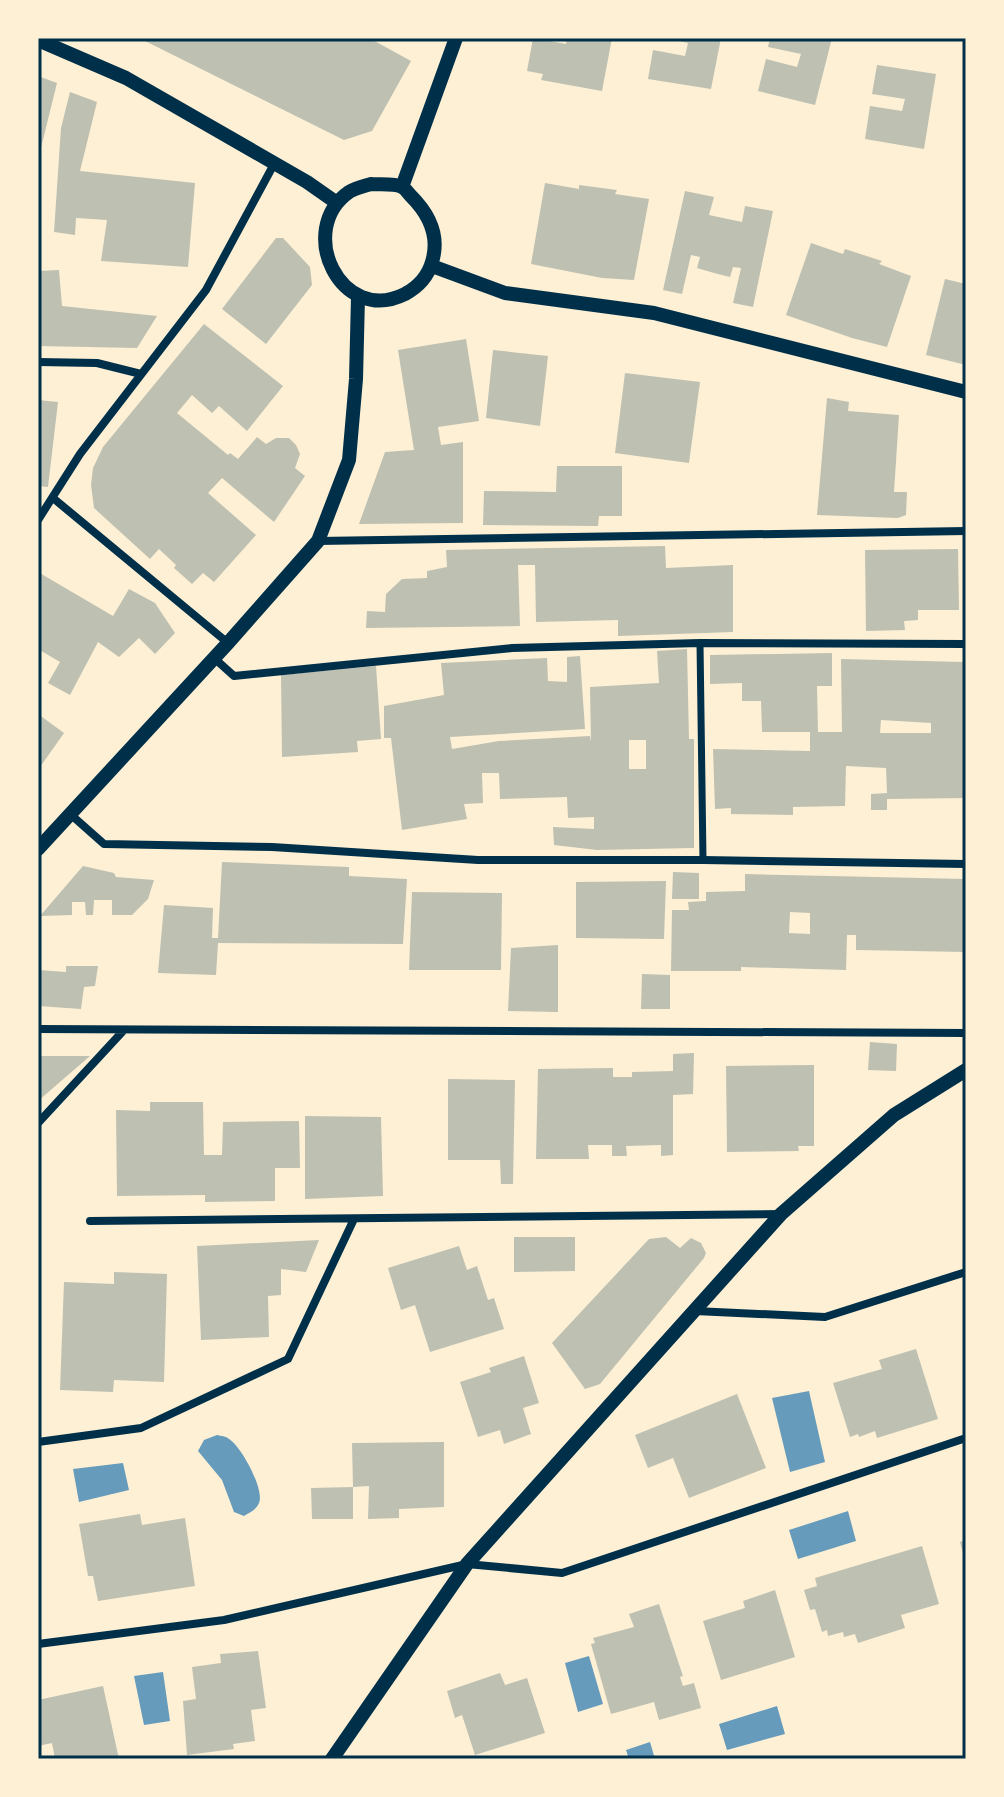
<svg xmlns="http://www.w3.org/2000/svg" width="1004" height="1797" font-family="Ubuntu,sans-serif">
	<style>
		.water { fill: #669bbc }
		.building { fill: #bec0b2; fill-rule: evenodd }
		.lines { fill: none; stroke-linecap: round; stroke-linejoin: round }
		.pedestrian { stroke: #003049; stroke-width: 7 }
		.minor { stroke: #003049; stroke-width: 8 }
		.tertiary { stroke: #003049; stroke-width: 14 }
		.neatline { fill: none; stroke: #003049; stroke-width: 3 }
	</style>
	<rect width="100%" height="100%" fill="#fdf0d5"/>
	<!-- water -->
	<path class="water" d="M809,1391l16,71 -35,10 -18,-74z
		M217,1435c4,1 9,1 12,4 12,7 36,51 30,64 -3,7 -9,9 -15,13l-10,-4 -12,-32 -24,-29 6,-11z
		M123,1463l6,27 -50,12 -6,-33z
		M848,1511l8,30 -58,18 -9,-29z
		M589,1656l14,48 -25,8 -13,-49z
		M163,1672l7,49 -26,4 -10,-49z
		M777,1706l8,28 -58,16 -8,-26z
		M650,1742l5,17h-26l-3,-9z"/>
	<!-- building -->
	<path class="building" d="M139,38h230l42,23 -39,70 -28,9z
		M533,38l33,6 1,-6h45l-10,53 -61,-11 2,-6 -16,-3z
		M666,38h55l-10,51 -63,-10 5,-29 32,6 3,-13z
		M770,38h62l-17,67 -57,-14 8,-32 31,8 4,-13 -33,-7z
		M877,65l59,9 -12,75 -59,-10 5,-33 32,5 3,-12 -33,-5z
		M38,76l19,7 -18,73h-1z
		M70,92l27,10 -17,69 115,12 -7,84 -87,-6 6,-41 -31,-2 -1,17 -21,-3 7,-104z
		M545,183l34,6v-4l38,5 -2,4 34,5 -15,81 -32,-2 -71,-14z
		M685,191l29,6 -5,18 33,7 3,-16 28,5 -20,96 -20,-4 8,-35 -8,-1 -3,10 -16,-4 -17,-5 3,-11 -9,-2 -9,39 -19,-4z
		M276,238h7l27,29 2,18 -46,59 -44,-35z
		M811,243l32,11 2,-5 37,12 -3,3 32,12 -24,71 -35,-9 -66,-23z
		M59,270l3,36 95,10 -20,32 -99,-2v-75z
		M945,279l21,5v81l-40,-10z
		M204,324l79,62 -36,45 -28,-25 -7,7 -20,-18 -15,18 51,42 2,-2 8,6 19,-22 9,7 10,-6h13l7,7 4,9 -5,14 10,8 -31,46 -52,-44 -14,15 48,42 -42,47 -11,-9 -11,11 -18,-16 2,-3 -17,-16 -9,10 -56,-51 -3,-23 2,-17 10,-21z
		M466,339l13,82 -41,6 3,18 22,-3v81l-104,1 26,-72 29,-2 -16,-100z
		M493,350l55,6 -8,70 -54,-8z
		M625,373l75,9 -11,81 -74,-10z
		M827,398l22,4 -1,9 51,4 -5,77h13l-1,23 -8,3 -81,-3z
		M38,400l20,2 -10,85 -10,-1z
		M557,466h65v50h-23l-1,10 -115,-1 1,-34 72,1z
		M665,546l1,22 67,-3v67l-115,4v-16l-82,2 -1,-57h-17l2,61 -154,2 1,-17 18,1 1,-18 16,-15 25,-1v-7l20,-4 -1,-17z
		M958,549l1,61h-41v10l-14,1 1,9 -39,1 -1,-81z
		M38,572l75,44 16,-27 26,14 20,30 -20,21 -16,-16 -20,19 -21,-15 -28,53 -22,-12 12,-21 -22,-13z
		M687,649l2,90h5v109l-97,2 -43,-5 -1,-18 41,2v-12l-26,1 -1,-21 -67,2 -1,-26h-17l1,30 -19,1 3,15 -65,11 -11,-92h-7v-32l60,-11 -3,-32 106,-5 1,23 19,1v-25l13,-1 5,73 -135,8 2,12 47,-8 91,-5 1,6 -1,-55 69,-4 -2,-32zM629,740h17v29h-17z
		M832,653v33h-15l1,46h24l-1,-73 123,3 2,136 -79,1v11h-16v-16l16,-1 -1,-25 -40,-2 -1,40 -52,1v8l-62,-1v-6l-16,1 -2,-60 97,2v-19h-48l-1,-31h-19v-18l-32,1v-29zM881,720l50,3v10h-51z
		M376,666l5,73 -24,2 1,11 -76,5 -1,-82z
		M38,714l26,19 -26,37z
		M222,862l127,5v9l58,3 -4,65 -185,-1 -2,32 -58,-2 6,-68 49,3 -1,30h6z
		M83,866l31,7 2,4 38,3 -6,19 -16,16h-20v-15h-18l-1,15h-7l-1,-13h-13v13l-32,1z
		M673,872l26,1v26h-27z
		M745,874l221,5v73l-110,-2v-15h-9l-1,35 -105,-3v4h-70l1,-61h17l-1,-8 18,-1v-9l39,-1zM790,912l20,1v21l-21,-1z
		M666,881l-2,58 -88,-1v-56z
		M412,892l90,1 -1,77h-92z
		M558,945v67l-50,-1 3,-63z
		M66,966h32l-3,20 -11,1 -3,22 -43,-3v-36l28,2z
		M642,974l28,1v34h-29z
		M870,1042l27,2 -1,27 -28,-1z
		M694,1053l-1,41 -20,1v60l-12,1v-11l-35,1 1,10h-15v-11h-24l1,14h-53l2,-90 75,-1v9h19v-5l41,-1v-17z
		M38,1056h52l-52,45z
		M814,1065v81h-16l1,5 -72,1 -1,-86z
		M448,1079l67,1 -2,104h-12l-1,-24h-52z
		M150,1102h53l1,53h18l1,-33 76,-1 1,47h-25v33l-70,1v-7l-88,1 -1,-86 34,1z
		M305,1116l76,1 2,79 -78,3z
		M514,1237h61v34l-61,1z
		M666,1237l14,11 11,-10 10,5 5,10 -2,5 -104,126 -15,5 -33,-46 97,-104z
		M319,1240l-13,32 -25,-3v26l-13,1 1,41 -68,3 -4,-94z
		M459,1246l8,24 10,-4 11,34 6,-2 10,31 -74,23 -15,-47 -14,5 -13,-42z
		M114,1272l53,2 -3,108 -50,-2 -1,12 -53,-2 4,-108 50,2z
		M916,1349l22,70 -61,19 -2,-7 -16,6 -1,-3 -8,3 -17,-54 49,-14 -3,-9z
		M524,1356l15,47 -16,5 8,26 -27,10 -4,-14 -22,7 -18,-55 31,-10 -2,-4z
		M737,1394l29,74 -77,30 -16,-40 -25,10 -13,-33z
		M444,1442v65l-45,2v9l-31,1 1,-33 -16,1v32h-41l-1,-31 42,-1 -1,-44z
		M140,1514l2,11 43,-7 10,68 -97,15 -5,-25h-5l-9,-52z
		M966,1540v21h-1l-5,-19z
		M922,1546l17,58 -38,11 4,13 -47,15 -3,-9 -11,3 -1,-5 -15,4 -1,-6 -5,2 -7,-23 -5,1 -6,-20 13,-4 -2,-8z
		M775,1590l20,67 -74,23 -18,-59 42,-13 -2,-7z
		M659,1604l24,72 -3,1 3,9 11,-3 7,25 -42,12 -5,-18 -43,12 -20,-70 4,-1 -2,-5 41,-11 -5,-13z
		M258,1651l8,57 -15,2 4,31 -22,3 1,5 -47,6 -4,-54 13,-2 -4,-32 29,-4 -1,-9z
		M500,1673l5,12 22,-7 18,55 -70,22 -13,-40 -7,3 -8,-27z
		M103,1686l16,73h-64l-3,-16 -14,3v-46z"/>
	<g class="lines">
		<!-- pedestrian -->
		<path class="pedestrian" d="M700,643l3,217"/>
		<!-- minor -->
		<path class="minor" d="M38,362l59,1 44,11
			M53,498l175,145
			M38,520l42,-66 126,-164 68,-126
			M318,541l648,-10
			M214,658l20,18 278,-28 188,-5 266,1
			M69,813l35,31 168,3 206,13h225l263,4
			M38,1029l928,4
			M38,1123l86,-93
			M90,1221l691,-7
			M695,1311l130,6 141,-45
			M38,1442l103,-14 147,-69 66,-140
			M38,1644l186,-24 243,-56 95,9 404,-135"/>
		<!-- tertiary -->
		<path class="tertiary" d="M38,40l88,38 181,104 30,21
			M371,184c9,1 23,-1 31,3 4,2 6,6 9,9 18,18 29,40 21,66 -4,14 -14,25 -27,32 -64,32 -110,-64 -56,-102 6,-4 15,-6 22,-8z
			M402,187l54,-149
			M432,266l73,27 149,20 312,79
			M38,849l190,-206 90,-102 31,-81 7,-81 2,-82
			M332,1759l135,-195 314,-350 113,-99 72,-45"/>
	</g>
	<!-- border -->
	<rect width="1004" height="1797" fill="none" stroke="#fdf0d5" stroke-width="80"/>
	<rect x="40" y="40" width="924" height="1717" class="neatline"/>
</svg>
